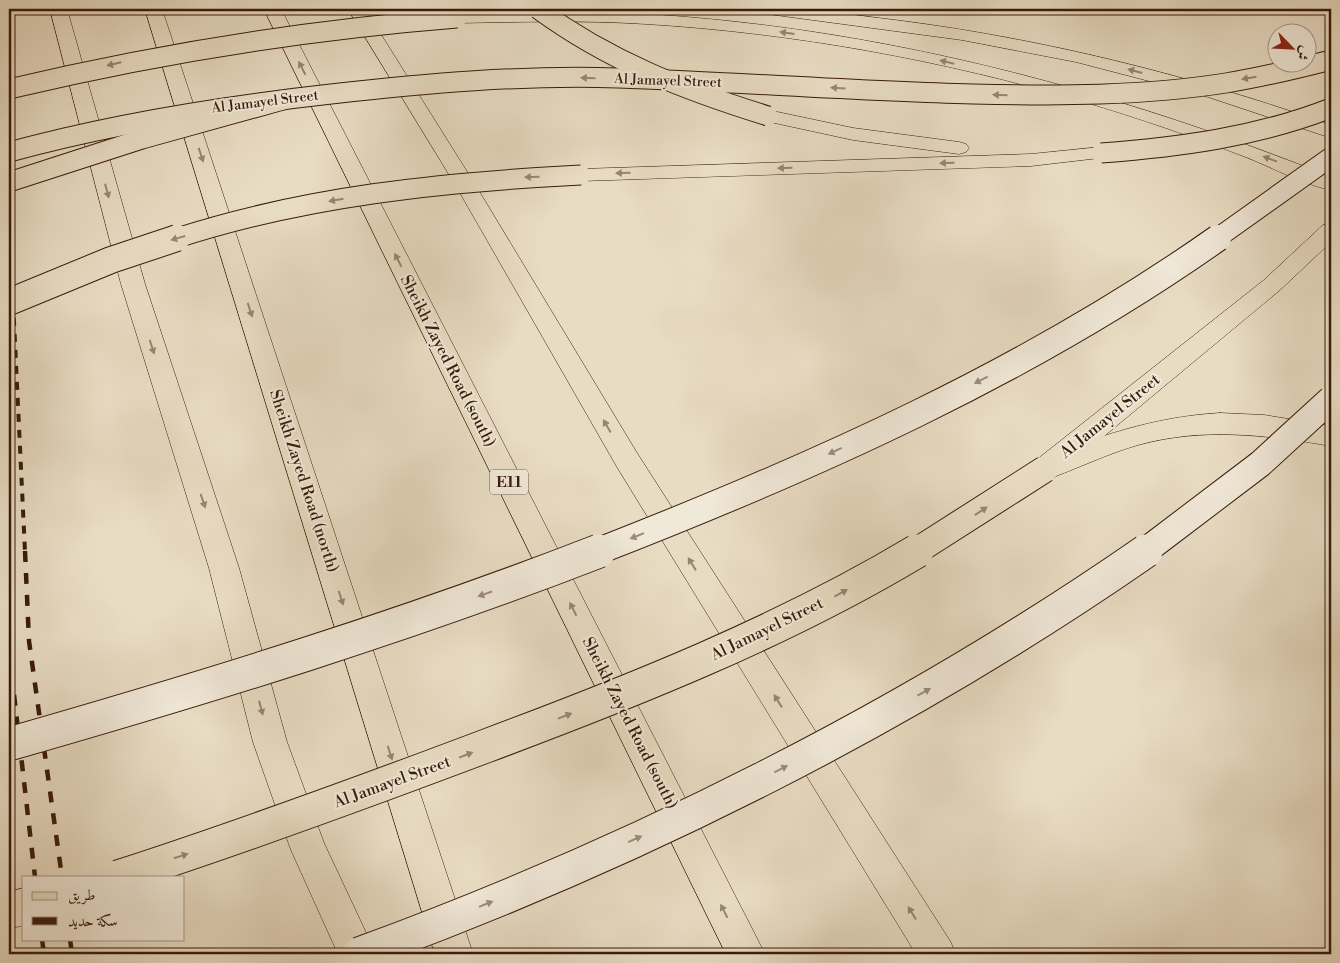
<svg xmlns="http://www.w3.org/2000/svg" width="1340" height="963" font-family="'Libre Bodoni',Amiri,serif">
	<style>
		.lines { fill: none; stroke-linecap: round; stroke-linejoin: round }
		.primary-casing { stroke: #391a09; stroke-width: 1 }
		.highway-casing { stroke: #391a09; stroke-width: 1 }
		.primary { fill: #e8dcc3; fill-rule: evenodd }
		.highway { fill: #e8dcc3; fill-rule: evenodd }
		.rail-far2 { stroke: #391a09; stroke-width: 2.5; stroke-dasharray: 6 6; stroke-linecap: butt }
		.rail-far1 { stroke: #391a09; stroke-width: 4; stroke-dasharray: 8 8; stroke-linecap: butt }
		.rail { stroke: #391a09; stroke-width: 4.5; stroke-dasharray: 11 11; stroke-linecap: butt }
		.secondary-bridge-far2-casing { stroke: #391a09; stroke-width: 21; stroke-linecap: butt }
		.secondary-bridge-far1-casing { stroke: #391a09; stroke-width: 28; stroke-linecap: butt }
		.secondary-bridge-casing { stroke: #391a09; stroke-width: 35; stroke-linecap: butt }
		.primary-bridge-far2-casing { stroke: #391a09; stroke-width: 21; stroke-linecap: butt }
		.primary-bridge-far1-casing { stroke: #391a09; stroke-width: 28; stroke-linecap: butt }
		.primary-bridge-casing { stroke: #391a09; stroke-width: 35; stroke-linecap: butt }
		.highway-bridge-far1-casing { stroke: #391a09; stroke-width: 21; stroke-linecap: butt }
		.highway-bridge-casing { stroke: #391a09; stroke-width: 28; stroke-linecap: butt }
		.secondary-bridge-far2 { stroke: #f0e8d8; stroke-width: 19 }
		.secondary-bridge-far1 { stroke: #f0e8d8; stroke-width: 26 }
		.secondary-bridge { stroke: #f0e8d8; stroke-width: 33 }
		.primary-bridge-far2 { stroke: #e8dcc3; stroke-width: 19 }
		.primary-bridge-far1 { stroke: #e8dcc3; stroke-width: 26 }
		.primary-bridge { stroke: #e8dcc3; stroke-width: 33 }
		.highway-bridge-far1 { stroke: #e8dcc3; stroke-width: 19 }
		.highway-bridge { stroke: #e8dcc3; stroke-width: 26 }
		.oneway { fill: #99856f }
		.oneway2 { fill: #9e8b7b }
		.labels { text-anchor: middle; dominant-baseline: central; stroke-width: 4; stroke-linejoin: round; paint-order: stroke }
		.far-street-label { font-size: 14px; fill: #391a09; stroke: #f0e8d8 }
		.shield { fill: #f0e8d8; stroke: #705847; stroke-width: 1 }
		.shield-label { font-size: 15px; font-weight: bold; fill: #391a09 }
		.street-label { font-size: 16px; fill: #391a09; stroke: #f0e8d8 }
	</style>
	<rect width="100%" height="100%" fill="#e8dcc3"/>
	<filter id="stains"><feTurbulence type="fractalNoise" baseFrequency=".004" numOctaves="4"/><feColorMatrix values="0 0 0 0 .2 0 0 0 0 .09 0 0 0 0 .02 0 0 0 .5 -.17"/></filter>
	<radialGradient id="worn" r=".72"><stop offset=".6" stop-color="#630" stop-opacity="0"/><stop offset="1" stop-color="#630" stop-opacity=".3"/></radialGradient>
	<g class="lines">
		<!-- primary casing -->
		<g class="primary-casing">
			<path id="primary" d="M565,11c265,4 521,68 766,166v13c-30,-6 -59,-23 -88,-34 -52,-20 -105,-38 -158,-54 -142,-42 -291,-69 -439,-78 -63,-4 -126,-2 -189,-1l-6,-1 -3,-4 3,-4 6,-1z
				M1331,223v19l-51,48 -225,187 -10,3 -10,-3 -4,-8 4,-8 229,-181 59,-55z
				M24,888v37l-15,4v-37z"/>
		</g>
		<!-- highway casing -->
		<g class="highway-casing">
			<path id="highway" d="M50,9h17l78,275 94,284 48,174 37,101 52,111h-38l-47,-104 -38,-108 -44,-174 -88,-284z
				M145,9h17l311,945h-38z
				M264,9h17l484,945h-39z
				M348,9h17l111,177 161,267 313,488 6,13h-40l-299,-487 -161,-281z
				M759,9c45,-3 91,6 136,11 149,19 294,55 436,105v13l-132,-44 -123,-32 -114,-22 -194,-26 -6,-1z
				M875,9h251l-3,4 -6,1h-233l-6,-1z
				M768,110l85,18 106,14 7,2 3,4 -3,4 -7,2 -106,-14 -92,-20 -3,-4 3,-4z
				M1101,147l7,2 3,4 -3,4 -77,9 -450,15 -7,-2 -3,-4 3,-4 7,-2 450,-15z
				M1220,413l44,2 67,11v20c-65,-11 -128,-19 -193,-1 -32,9 -61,24 -93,35l-10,-3 -4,-8 4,-8c62,-24 117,-44 185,-48z"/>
		</g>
		<!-- primary -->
		<use href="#primary" class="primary"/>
		<!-- highway -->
		<use href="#highway" class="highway"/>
		<!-- rail-far2 -->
		<path class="rail-far2" d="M9,226l1,13"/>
		<!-- rail-far1 -->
		<path class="rail-far1" d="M10,238l15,314"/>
		<!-- rail -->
		<path class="rail" d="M25,551l4,90 33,236
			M9,651l26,226
			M42,939l2,15
			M70,939l2,15"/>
		<!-- secondary-bridge-far2 casing -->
		<g class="secondary-bridge-far2-casing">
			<path id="secondary-bridge-far2" d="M1216,239l115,-82"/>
		</g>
		<!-- secondary-bridge-far1 casing -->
		<g class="secondary-bridge-far1-casing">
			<path id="secondary-bridge-far1" d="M596,552c216,-84 432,-180 622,-314
				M1144,552l116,-88 71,-65"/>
		</g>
		<!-- secondary-bridge casing -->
		<g class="secondary-bridge-casing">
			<path id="secondary-bridge" d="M9,744c199,-57 397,-118 590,-193
				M359,954c274,-100 548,-237 787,-403"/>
		</g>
		<!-- primary-bridge-far2 casing -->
		<g class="primary-bridge-far2-casing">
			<path id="primary-bridge-far2" d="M9,89c148,-35 296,-59 448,-71
				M9,152c106,-29 214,-46 322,-58 96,-11 191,-19 287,-16 119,4 236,13 355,16 84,2 170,2 253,-11 36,-6 70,-14 105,-23"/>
		</g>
		<!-- primary-bridge-far1 casing -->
		<g class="primary-bridge-far1-casing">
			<path id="primary-bridge-far1" d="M915,552l130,-83"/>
		</g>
		<!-- primary-bridge casing -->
		<g class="primary-bridge-casing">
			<path id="primary-bridge" d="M118,877c124,-40 246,-85 368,-131 147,-55 296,-114 431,-195"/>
		</g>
		<!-- highway-bridge-far1 casing -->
		<g class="highway-bridge-far1-casing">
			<path id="highway-bridge-far1" d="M538,9c71,52 146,81 230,107
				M1101,153c79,-6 156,-16 230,-45
				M9,182l133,-43 141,-39
				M174,239c131,-43 270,-57 407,-64"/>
		</g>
		<!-- highway-bridge casing -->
		<g class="highway-bridge-casing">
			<path id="highway-bridge" d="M9,302l102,-42 66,-22"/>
		</g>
		<!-- secondary-bridge-far2 -->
		<use href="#secondary-bridge-far2" class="secondary-bridge-far2"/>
		<!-- secondary-bridge-far1 -->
		<use href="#secondary-bridge-far1" class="secondary-bridge-far1"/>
		<!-- secondary-bridge -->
		<use href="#secondary-bridge" class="secondary-bridge"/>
		<!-- primary-bridge-far2 -->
		<use href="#primary-bridge-far2" class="primary-bridge-far2"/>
		<!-- primary-bridge-far1 -->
		<use href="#primary-bridge-far1" class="primary-bridge-far1"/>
		<!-- primary-bridge -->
		<use href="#primary-bridge" class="primary-bridge"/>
		<!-- highway-bridge-far1 -->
		<use href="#highway-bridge-far1" class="highway-bridge-far1"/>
		<!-- highway-bridge -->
		<use href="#highway-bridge" class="highway-bridge"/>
	</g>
	<!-- one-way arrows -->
	<defs><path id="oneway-solid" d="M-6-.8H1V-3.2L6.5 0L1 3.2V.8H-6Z" transform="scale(1.25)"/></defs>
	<g class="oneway">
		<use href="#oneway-solid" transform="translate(787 33) rotate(-172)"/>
		<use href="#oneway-solid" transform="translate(947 62) rotate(-167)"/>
		<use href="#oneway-solid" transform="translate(114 64) rotate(167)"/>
		<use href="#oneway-solid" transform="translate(302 68) rotate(-117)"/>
		<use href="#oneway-solid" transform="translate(1135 71) rotate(-165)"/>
		<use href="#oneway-solid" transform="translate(588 78) rotate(-179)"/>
		<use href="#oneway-solid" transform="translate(1249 78) rotate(171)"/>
		<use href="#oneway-solid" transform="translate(838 88) rotate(-177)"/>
		<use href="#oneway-solid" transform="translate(1000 95) rotate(-179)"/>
		<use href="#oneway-solid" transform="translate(201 155) rotate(72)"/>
		<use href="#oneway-solid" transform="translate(1270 159) rotate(-159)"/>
		<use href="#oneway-solid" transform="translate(947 163) rotate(178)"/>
		<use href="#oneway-solid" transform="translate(785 168) rotate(178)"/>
		<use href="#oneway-solid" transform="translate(623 173) rotate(178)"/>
		<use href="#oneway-solid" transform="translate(532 177) rotate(178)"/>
		<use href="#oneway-solid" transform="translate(107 191) rotate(75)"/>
		<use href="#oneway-solid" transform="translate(336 200) rotate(170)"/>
		<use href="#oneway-solid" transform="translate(178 238) rotate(164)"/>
		<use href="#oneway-solid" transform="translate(398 260) rotate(-117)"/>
		<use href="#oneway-solid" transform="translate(250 310) rotate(72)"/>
		<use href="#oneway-solid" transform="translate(152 347) rotate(72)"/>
		<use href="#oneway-solid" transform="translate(607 426) rotate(-120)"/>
		<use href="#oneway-solid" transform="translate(203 501) rotate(71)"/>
		<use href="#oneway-solid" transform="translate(981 511) rotate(-33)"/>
		<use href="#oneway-solid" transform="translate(692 564) rotate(-122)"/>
		<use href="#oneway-solid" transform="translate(841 593) rotate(-29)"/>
		<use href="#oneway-solid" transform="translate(341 598) rotate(72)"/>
		<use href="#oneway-solid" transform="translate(573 609) rotate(-117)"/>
		<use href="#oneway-solid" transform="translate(778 701) rotate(-122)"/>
		<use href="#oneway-solid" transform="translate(261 708) rotate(75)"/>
		<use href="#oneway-solid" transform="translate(565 716) rotate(-21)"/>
		<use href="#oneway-solid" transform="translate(390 753) rotate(72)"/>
		<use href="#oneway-solid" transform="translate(466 755) rotate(-21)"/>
		<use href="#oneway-solid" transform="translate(181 856) rotate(-18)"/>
		<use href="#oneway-solid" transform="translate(724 911) rotate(-117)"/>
		<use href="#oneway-solid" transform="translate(912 913) rotate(-122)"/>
	</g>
	<g class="oneway2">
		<use href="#oneway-solid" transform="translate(981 380) rotate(153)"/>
		<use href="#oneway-solid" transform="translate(835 451) rotate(155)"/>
		<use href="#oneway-solid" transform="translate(637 536) rotate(158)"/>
		<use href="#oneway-solid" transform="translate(485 594) rotate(161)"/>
		<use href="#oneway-solid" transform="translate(924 692) rotate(-29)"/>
		<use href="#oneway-solid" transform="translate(781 769) rotate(-27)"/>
		<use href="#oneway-solid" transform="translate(635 839) rotate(-24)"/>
		<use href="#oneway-solid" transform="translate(486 904) rotate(-22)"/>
	</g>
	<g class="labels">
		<!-- far-street labels -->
		<g class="far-street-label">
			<text transform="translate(668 81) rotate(2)">Al Jamayel Street</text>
			<text transform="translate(265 102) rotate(-7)">Al Jamayel Street</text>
		</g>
		<!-- shield labels -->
		<rect class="shield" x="490" y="469.5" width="38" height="25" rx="4"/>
		<g class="shield-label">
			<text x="509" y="482">E11</text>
		</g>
		<!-- street labels -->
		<g class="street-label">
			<text transform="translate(448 361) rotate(63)">Sheikh Zayed Road (south)</text>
			<text transform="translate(1110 416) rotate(-39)">Al Jamayel Street</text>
			<text transform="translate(304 481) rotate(72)">Sheikh Zayed Road (north)</text>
			<text transform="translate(767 629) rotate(-26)">Al Jamayel Street</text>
			<text transform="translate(630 723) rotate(63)">Sheikh Zayed Road (south)</text>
			<text transform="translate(392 782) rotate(-20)">Al Jamayel Street</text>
		</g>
	</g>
	<!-- margin -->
	<rect width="1340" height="963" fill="none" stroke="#e8dcc3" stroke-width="30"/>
	<rect x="10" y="10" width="1320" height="943" fill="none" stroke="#391a09" stroke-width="2.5"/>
	<rect x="15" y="15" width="1310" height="933" fill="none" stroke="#391a09"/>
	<!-- legend -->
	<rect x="22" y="876" width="162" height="65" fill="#f0e8d8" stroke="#a79685"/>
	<rect x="32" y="892" width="25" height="8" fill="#e8dcc3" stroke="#a79685"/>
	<text x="68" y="900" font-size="15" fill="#391a09">طريق</text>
	<rect x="32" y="917" width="25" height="8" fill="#391a09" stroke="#a79685"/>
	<text x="68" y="926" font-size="15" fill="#391a09">سكة حديد</text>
	<!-- north arrow -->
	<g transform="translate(1292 48) rotate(114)"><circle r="24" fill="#f0e8d8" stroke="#a79685"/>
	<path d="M0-4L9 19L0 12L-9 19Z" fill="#8f2418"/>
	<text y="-8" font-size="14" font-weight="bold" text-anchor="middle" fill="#391a09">ش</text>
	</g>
	<rect width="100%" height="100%" filter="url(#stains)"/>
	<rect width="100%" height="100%" fill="url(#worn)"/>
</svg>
